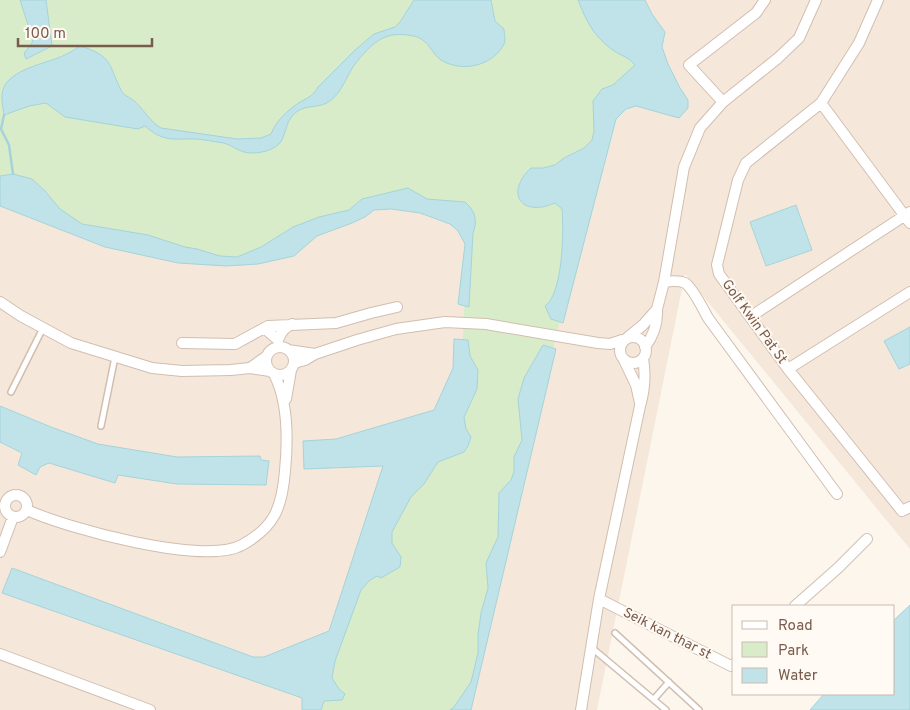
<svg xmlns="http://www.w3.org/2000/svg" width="910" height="710" font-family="Overpass,sans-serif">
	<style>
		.residential { fill: #f5e8da }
		.green { fill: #d8ecc9 }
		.water { fill: #bfe3e8; stroke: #a5d3da }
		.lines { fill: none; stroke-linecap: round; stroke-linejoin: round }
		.stream { stroke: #a5d3da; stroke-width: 2.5 }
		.lane-casing { stroke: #d1beb0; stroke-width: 8 }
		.street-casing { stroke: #d1beb0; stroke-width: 12 }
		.lane { stroke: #fff; stroke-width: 5 }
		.street { stroke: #fff; stroke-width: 10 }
		.labels { text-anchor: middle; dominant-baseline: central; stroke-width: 4; stroke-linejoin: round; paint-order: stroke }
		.street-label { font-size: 14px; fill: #7a5c4d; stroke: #fffaf3 }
	</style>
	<rect width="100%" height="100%" fill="#fdf6ec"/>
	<!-- residential -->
	<path class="residential" d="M0,0h910v549l-225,-275 -88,436h-597z"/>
	<!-- green -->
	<path class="green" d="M0,0h612l45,73 -48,42 -142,595h-155l77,-231 72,-91 6,-161 -86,-26 -146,61 -153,-30 -82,-37z"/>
	<!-- water -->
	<path class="water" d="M20,0h26l6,46 -26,13 -2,-6 7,-8 2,-5z
		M414,0h77l4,21 9,8c0,5 2,11 0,15 -11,22 -42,29 -63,16 -9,-6 -12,-19 -24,-23 -10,-3 -24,-4 -34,1 -11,5 -23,19 -30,29 -7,11 -12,26 -23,34 -11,8 -25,3 -35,12 -8,7 -9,18 -13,27 -6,11 -26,15 -38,12 -7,-2 -13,-7 -20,-9 -7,-1 -13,-2 -19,-3 -26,-4 -38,6 -60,-14l-7,3 -73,-12 -19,-14 -17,3 -25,9c-1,-8 -4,-20 0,-28 7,-16 37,-23 51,-28 9,-3 18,-8 25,-13 33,10 28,18 41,44 2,5 8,7 12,10 10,8 17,22 28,28l76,11 24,-1 10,-4c5,-13 15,-22 26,-30 9,-6 16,-7 21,-17l37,-37 19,-16 21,-7 5,-5z
		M578,0h67l7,14 13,18 -3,15 6,17 12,24 8,12v8l-9,10 -43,-12 -10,3 -10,10 -53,204 -12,-4 -6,-13c18,-12 19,-76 17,-97l-7,-6c-35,15 -50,-11 -24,-35h12l12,-3 9,-7 20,-10 8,-8 2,-9 -1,-30 9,-12 11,-4 22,-20c-7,-9 -17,-10 -25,-17 -18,-14 -24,-28 -32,-48z
		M13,174l19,5 13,12 15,18 22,15 66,11 37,12 12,2 23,7 17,1 24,-10 32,-20 26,-10 30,-7 13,-11 46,-11 19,11 38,3c10,9 13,18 8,31l-4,74 -11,-3 7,-60 -7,-13 -8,-7 -30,-11 -29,-4 -17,1 -9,7 -13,6 -35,13 -23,20 -36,8 -32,2 -48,-3 -73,-16 -105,-41v-30z
		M796,205l16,45 -46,16 -16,-44z
		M910,327v37l-11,5 -15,-28z
		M454,339l14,1 2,16 8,14 -1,19 -13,28 2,12 5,8 -3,9 -4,6 -26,10 -14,22 -13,13 -19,35v11l9,14 -1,10 -19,11 -4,-2 -8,5 -8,9 -26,71 -3,17 7,11 6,5 -3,6 -18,1 -3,9h-19v-12l-300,-105 10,-25 241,89h11l65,-26 54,-165 -79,3 -1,-28 33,-2 98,-29 19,-42z
		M543,345l13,4 -85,361h-21l4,-3 17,-25 7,-29v-18l3,-22 7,-25 -2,-25 12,-26 1,-44 12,-13 3,-8v-15l8,-17 -4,-41 6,-21z
		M0,406l51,21 47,17 79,13 83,-1 1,4 8,1 -3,24 -89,-1 -59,-9 -3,8 -66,-20 -9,4 -4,8 -18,-10 4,-12 -22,-11z
		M910,605v105h-100l14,-16h70v-74z"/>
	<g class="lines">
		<!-- stream -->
		<path class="stream" d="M4,115l-3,14 8,16 4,29"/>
		<!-- lane casing -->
		<g class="lane-casing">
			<path id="lane" d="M11,392l32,-64
				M101,426l14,-69
				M615,633l84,77
				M592,648l74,62
				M654,699l15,-17"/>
		</g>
		<!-- street casing -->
		<g class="street-casing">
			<path id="street" d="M878,0l-19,43 -38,60 -75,60 -8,17 -21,85 2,9 69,95 114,142 8,-4
				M723,102l-34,-37 67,-52 9,-13
				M821,103l89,120
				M664,282c7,-1 15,-2 21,1 8,5 18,26 23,35l129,176
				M0,302l21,14 50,27 81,25 30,3 49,-1 19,-2
				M657,309l7,-27 20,-115 16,-39 23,-26 55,-44 21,-20 17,-38
				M750,317l160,-105
				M264,328l14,12c3,-8 6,-12 14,-16
				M620 350a13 13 0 1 1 26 0a13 13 0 1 1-26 0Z
				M627,338l16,-13 14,-16c1,15 -3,26 -12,38
				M182,343l53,1 33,-18 68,-3 35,-10 26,-6
				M266 361a14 14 0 1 1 28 0a14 14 0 1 1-28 0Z
				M288,350l27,4 -10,6 -11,3
				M315,354l42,-14 39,-11 49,-7 41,2 112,19 12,1 12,-4
				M267,356l-17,12 20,3
				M624,360l12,25 4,18
				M788,369l122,-77
				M286,399l5,-29
				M5 506a11 11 0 1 1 22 0a11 11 0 1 1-22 0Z
				M27,510c39,18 177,56 215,35 33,-18 40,-38 43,-74 3,-31 3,-70 -11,-97
				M0,552l13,-35
				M599,599l132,67 3,-2
				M795,606l43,-38 29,-29
				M0,654l150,56
				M581,710l18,-111 41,-193c5,-17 6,-31 3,-48"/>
		</g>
		<!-- lane -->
		<use href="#lane" class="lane"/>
		<!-- street -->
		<use href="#street" class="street"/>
	</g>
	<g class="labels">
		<!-- street labels -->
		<g class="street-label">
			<text transform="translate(754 322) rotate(54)">Golf Kwin Pat St</text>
			<text transform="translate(667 634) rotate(27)">Seik kan thar st</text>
		</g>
	</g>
	<!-- legend -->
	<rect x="732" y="605" width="162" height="90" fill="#fffaf3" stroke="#cabbb1"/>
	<rect x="742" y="621" width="25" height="8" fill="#ffffff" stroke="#cabbb1"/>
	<text x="778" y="630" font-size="15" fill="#7a5c4d">Road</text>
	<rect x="742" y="642" width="25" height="15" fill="#d8ecc9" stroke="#cabbb1"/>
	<text x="778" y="655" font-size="15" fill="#7a5c4d">Park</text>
	<rect x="742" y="668" width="25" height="15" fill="#bfe3e8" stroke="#cabbb1"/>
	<text x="778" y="680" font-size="15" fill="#7a5c4d">Water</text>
	<!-- scale -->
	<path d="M18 38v8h134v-8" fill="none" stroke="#7a5c4d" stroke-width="2.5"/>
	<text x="25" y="38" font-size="15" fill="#7a5c4d" stroke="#fffaf3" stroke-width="4" paint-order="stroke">100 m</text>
</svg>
